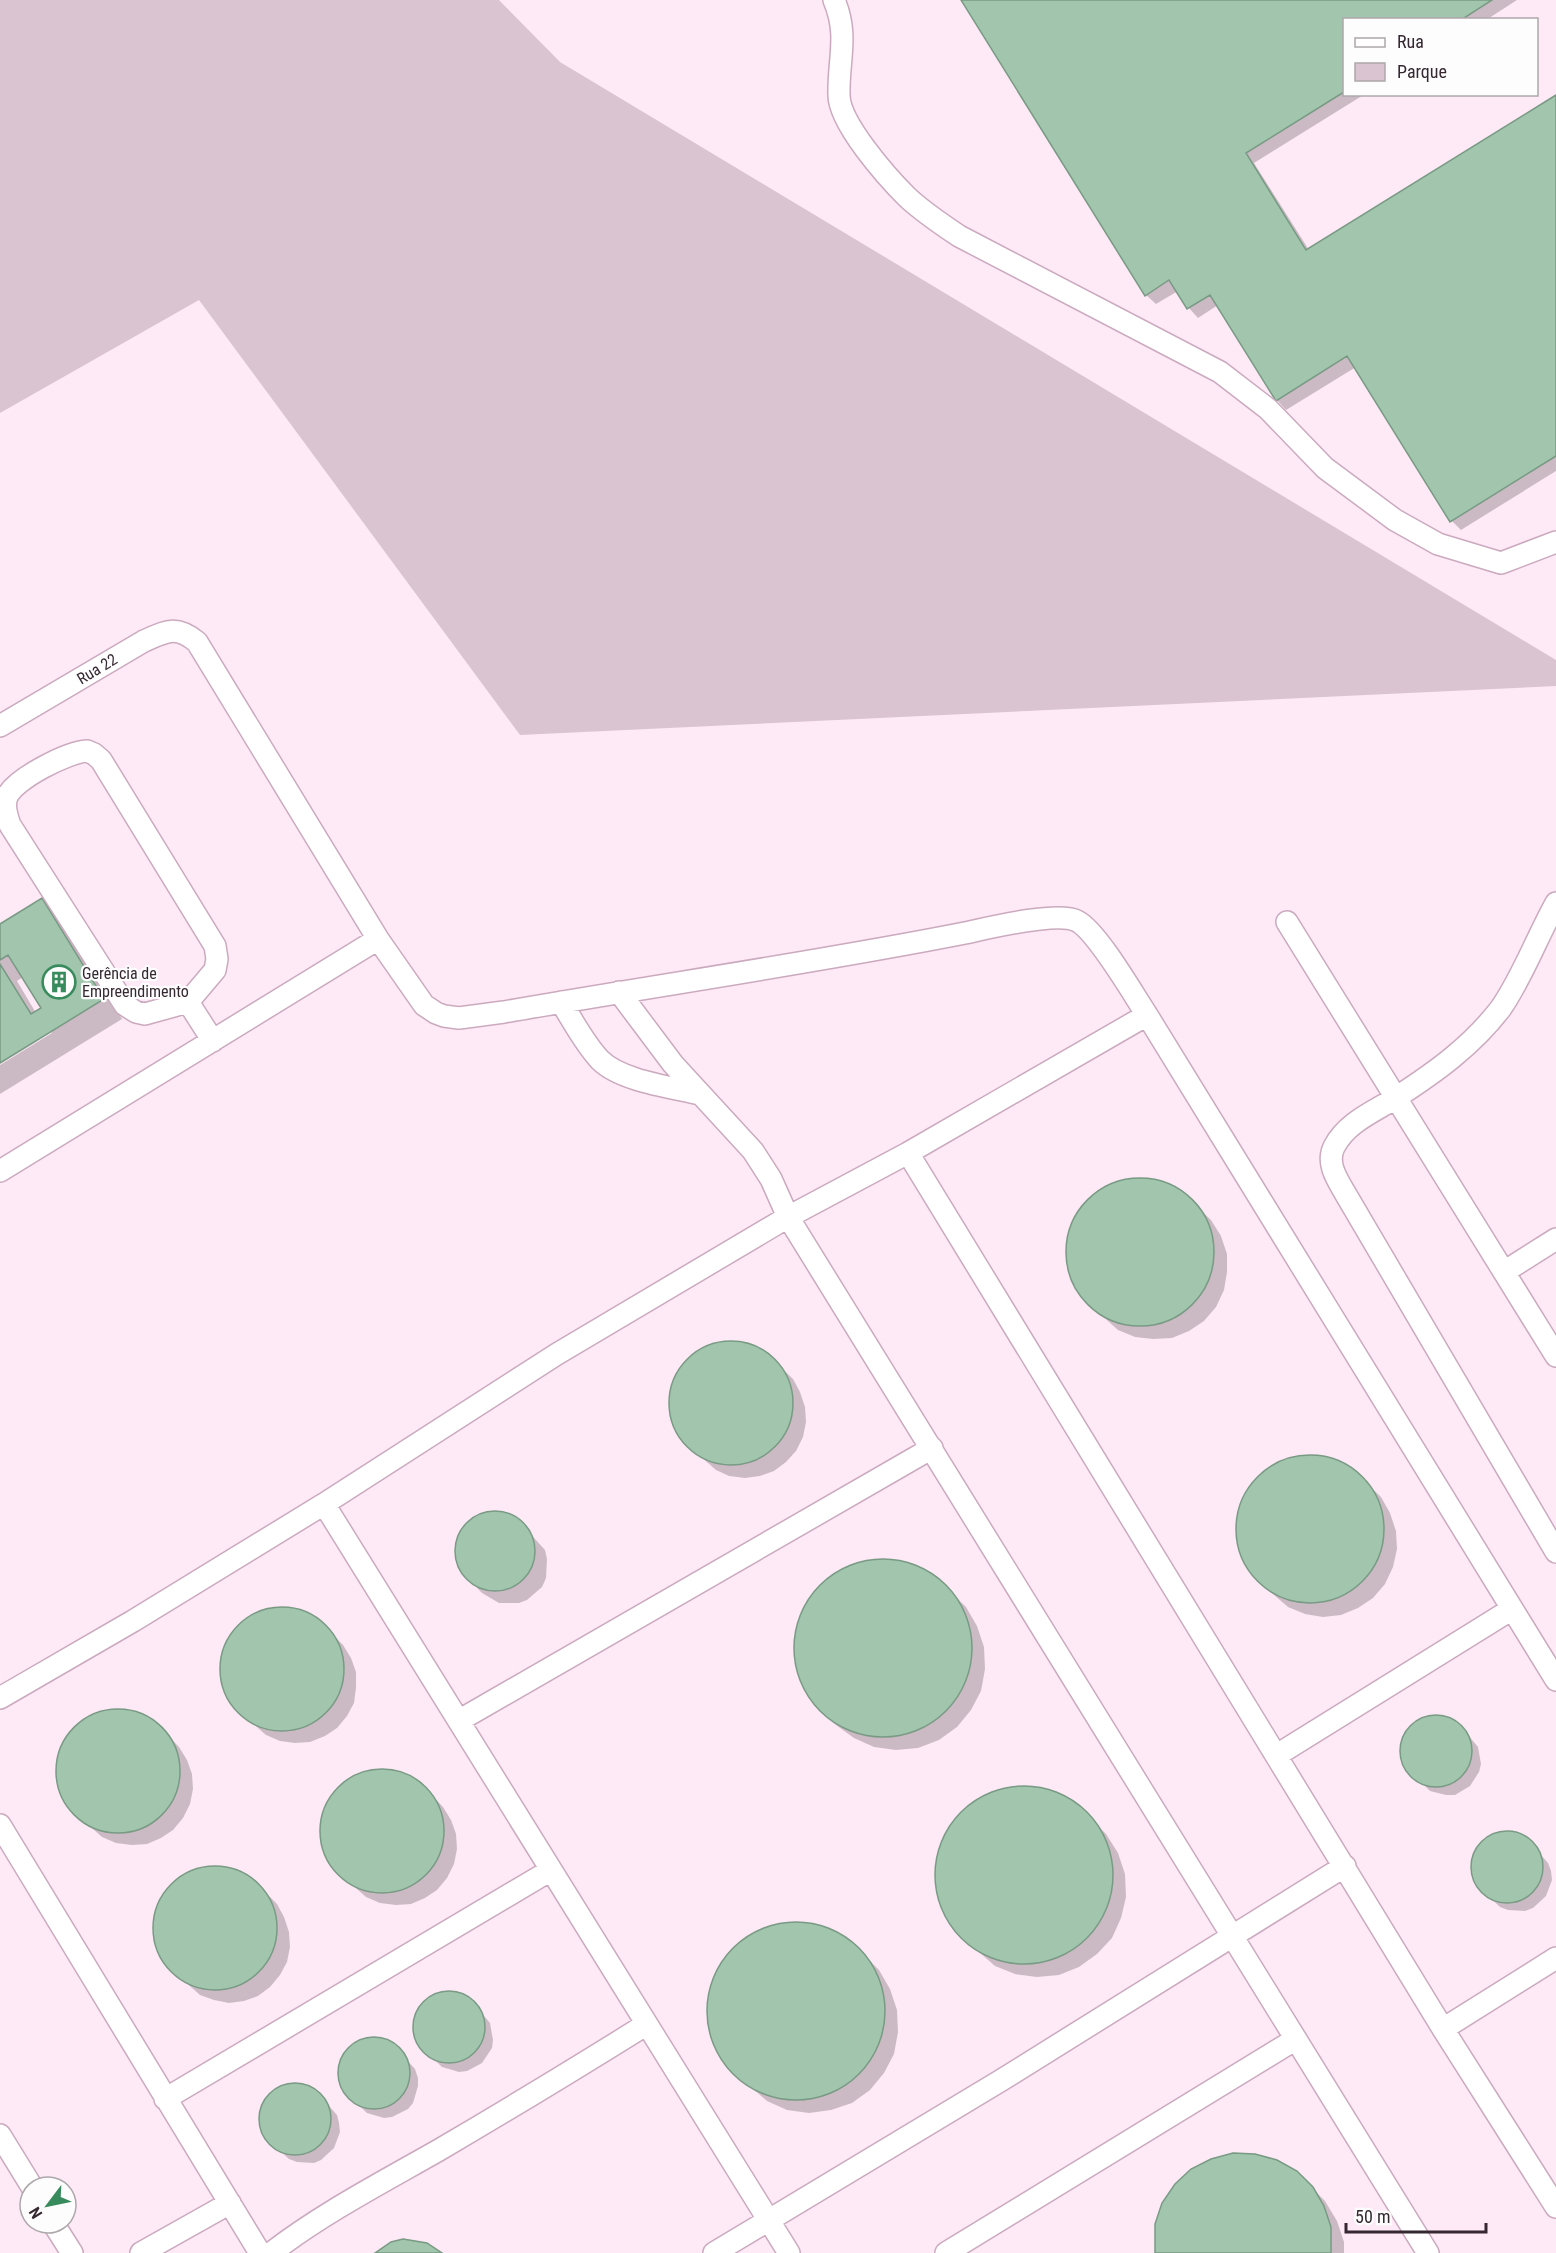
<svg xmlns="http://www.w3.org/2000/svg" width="1556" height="2253" font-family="'Roboto Condensed',sans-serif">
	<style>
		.green { fill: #dac4d2 }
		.shadow { fill: #0003; fill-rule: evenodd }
		.building { fill: #a2c5ae; stroke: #799a84; stroke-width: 1.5 }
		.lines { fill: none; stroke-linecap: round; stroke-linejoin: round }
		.minor-casing { stroke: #cbaabf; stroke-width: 24 }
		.minor { stroke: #fff; stroke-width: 21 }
		.labels { text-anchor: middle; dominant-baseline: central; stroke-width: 4.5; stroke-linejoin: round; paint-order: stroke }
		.street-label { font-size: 16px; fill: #352831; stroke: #fdfdfd }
		.poi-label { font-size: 16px; fill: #352831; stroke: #fdfdfd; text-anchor: start }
	</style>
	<rect width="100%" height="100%" fill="#fee9f6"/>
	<!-- green -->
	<path class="green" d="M0,0h499l61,62 996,598v26l-1036,49 -321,-435 -199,113z"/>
	<!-- shadow -->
	<path class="shadow" d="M963,0h554l-31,20h-142v74h21l-111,69 55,87 247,-154v375l-95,59 -9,-9 -96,-154 -70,43 -9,-10 -59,-95 -20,13 -9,-10 -11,-17 -22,13 -10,-9z
		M42,900l19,19 61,100 -122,75v-29l52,-32 -2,-2 -50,30v-136zM23,977l20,32 -7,4 -19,-32z
		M1132,1179l18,1 18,4 16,10 27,26 10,16 6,18v18l-3,18 -8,17 -12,14 -15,10 -17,7 -19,1 -18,-2 -17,-7 -28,-25 -12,-15 -8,-16 -3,-18 2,-19 5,-17 11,-16 13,-12 16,-9z
		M724,1343h16l14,4 14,8 25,24 7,13 5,15 1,15 -3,15 -7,14 -10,11 -12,9 -14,5 -15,2 -16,-2 -13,-6 -26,-23 -10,-12 -6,-14 -3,-15 1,-15 5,-15 8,-12 12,-11 13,-7z
		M1302,1456l18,1 18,5 16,9 27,26 9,16 6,18 1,18 -4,18 -8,17 -12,14 -15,10 -17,7 -18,2 -18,-3 -17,-7 -29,-25 -11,-14 -8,-17 -3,-19 1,-18 6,-17 10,-16 13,-12 17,-9z
		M491,1513l19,2 8,5 27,30 2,9 -1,19 -4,9 -15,13 -8,3h-20l-17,-10 -20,-21 -5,-19v-9l9,-18 7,-7z
		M873,1560h22l22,6 19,12 30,29 11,19 7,21 1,22 -4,22 -10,19 -14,17 -18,13 -21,8 -22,2 -22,-3 -20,-9 -18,-13 -14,-14 -14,-17 -9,-20 -3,-22 1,-22 7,-21 12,-19 16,-15 20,-10z
		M275,1608l15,1 15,4 13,7 25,25 8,13 5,14v16l-2,15 -7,13 -10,12 -12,8 -15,6 -15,1 -15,-2 -14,-6 -26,-23 -9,-12 -7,-14 -2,-15 1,-15 5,-14 8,-13 11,-10 14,-7z
		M111,1710l16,1 14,4 14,7 24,25 8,13 5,14 1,15 -3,15 -7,14 -10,12 -12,8 -14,6 -15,1 -16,-2 -14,-6 -26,-23 -9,-12 -6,-14 -3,-15 1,-15 5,-14 8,-13 11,-10 14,-7z
		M1432,1716l17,3 14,10 15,18 3,17 -2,8 -9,14 -15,9h-9l-16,-4 -23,-23 -4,-7 -1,-18 3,-8 11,-13z
		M375,1770h16l14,4 14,8 24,25 8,13 5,14 1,15 -3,15 -7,14 -10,12 -12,8 -14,6 -15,1 -16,-2 -14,-6 -26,-23 -9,-12 -7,-14 -2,-15 1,-15 5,-15 8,-12 11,-10 14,-7z
		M1014,1788h22l21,6 20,11 29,29 12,19 7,21 1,23 -5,21 -9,20 -15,16 -18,13 -20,8 -22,2 -22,-3 -20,-8 -32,-28 -14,-17 -9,-20 -4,-22 2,-22 7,-21 12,-18 16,-15 20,-10z
		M1503,1832l17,3 7,4 21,24 3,8 1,9 -6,16 -13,12 -8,3 -17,-1 -8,-3 -17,-16 -9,-15 -1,-8 3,-17 11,-12z
		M209,1867l15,1 15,4 13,7 25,25 7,13 5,15 1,15 -3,15 -7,13 -10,12 -12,9 -14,5 -15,2 -15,-3 -14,-5 -27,-24 -9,-11 -6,-14 -3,-15 1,-16 5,-14 8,-13 12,-10 13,-7z
		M786,1923h23l21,6 19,11 30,30 11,19 7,21 1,22 -4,22 -10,19 -14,17 -18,13 -21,7 -22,3 -22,-3 -20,-9 -31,-27 -14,-17 -10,-21 -3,-21 1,-23 7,-20 12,-19 17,-14 19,-11z
		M445,1992l17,3 13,10 15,18 3,17 -1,8 -10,15 -15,8 -8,1 -17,-5 -17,-16 -9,-15 -2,-8 4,-17 11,-13z
		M370,2039h8l16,7 21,23 3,9v8l-5,17 -5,6 -16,8 -8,1 -17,-5 -23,-22 -5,-17 4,-16 4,-7 15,-10z
		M291,2085l17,2 8,4 21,24 2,8 1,9 -6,16 -13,12 -7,3 -17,-1 -8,-3 -18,-16 -9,-14 -1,-17 3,-9 11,-12z
		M1296,2172l29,29 12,20 7,21v11h-188z"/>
	<!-- building -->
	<path class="building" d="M961,0h531l-31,20h-117v72l-98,61 60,97 250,-155v361l-106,66 -103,-166 -71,45 -66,-106 -23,14 -18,-29 -24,16z
		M42,898l62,101 -104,64v-99l31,50 10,-6 -33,-53 -8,5v-36z
		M1066 1252a74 74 0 1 1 148 0a74 74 0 1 1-148 0Z
		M669 1403a62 62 0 1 1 124 0a62 62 0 1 1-124 0Z
		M1236 1529a74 74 0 1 1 148 0a74 74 0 1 1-148 0Z
		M455 1551a40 40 0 1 1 80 0a40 40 0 1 1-80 0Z
		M794 1648a89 89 0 1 1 178 0a89 89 0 1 1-178 0Z
		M220 1669a62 62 0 1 1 124 0a62 62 0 1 1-124 0Z
		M56 1771a62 62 0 1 1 124 0a62 62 0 1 1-124 0Z
		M1400 1751a36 36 0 1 1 72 0a36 36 0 1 1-72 0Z
		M320 1831a62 62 0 1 1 124 0a62 62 0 1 1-124 0Z
		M935 1875a89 89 0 1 1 178 0a89 89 0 1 1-178 0Z
		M1471 1867a36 36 0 1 1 72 0a36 36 0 1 1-72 0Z
		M153 1928a62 62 0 1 1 124 0a62 62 0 1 1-124 0Z
		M707 2011a89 89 0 1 1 178 0a89 89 0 1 1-178 0Z
		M413 2027a36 36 0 1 1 72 0a36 36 0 1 1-72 0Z
		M338 2073a36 36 0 1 1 72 0a36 36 0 1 1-72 0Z
		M259 2119a36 36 0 1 1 72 0a36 36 0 1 1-72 0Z
		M1233,2153l22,1 22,6 20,11 16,16 11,19 7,21v26h-176v-29l7,-21 13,-19 16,-15 20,-10z
		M403,2239l24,4 15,10h-67l16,-11z"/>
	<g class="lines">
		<!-- minor casing -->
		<g class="minor-casing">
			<path id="minor" d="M834,0c15,35 4,60 5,95 0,28 48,82 68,102 16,15 34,27 52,39l261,136 48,37 57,59 70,52 43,24 63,19 55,-21
				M0,726l144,-85c23,-10 32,-16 53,1l181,297 46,66 12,8 8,3 15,2 45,-6c154,-27 309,-49 461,-79 23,-5 93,-22 112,-12 20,10 56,73 70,94l409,665
				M87,751l7,3 7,6 114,186 2,13 -2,11 -27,32 -43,12 -9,-2 -11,-7 -115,-180c-3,-9 -7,-19 -3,-28 7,-18 61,-45 80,-46z
				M1556,903c-19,34 -33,73 -55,105 -13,17 -31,35 -48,49 -18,15 -39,29 -59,42 -21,13 -48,24 -60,48 -8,16 3,32 11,46l211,359
				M1287,922l269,434
				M619,992l54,72 80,87 18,28 17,38 640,1036
				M188,1002l25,39
				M561,1002c12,19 23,41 39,58 21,21 71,27 100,34
				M908,1153l535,876 113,178
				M0,1171l378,-232
				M1504,1272l52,-33
				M324,1504l465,749
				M0,1698l133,-77 191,-117 233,-150 231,-137 120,-64 239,-138
				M460,1720l472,-272
				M1277,1755l235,-146
				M0,1825l260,428
				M1443,2029l113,-71
				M165,2099l386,-229
				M0,2135l32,52
				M53,2223l19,30
				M141,2253l89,-50
				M271,2253c52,-40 112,-71 168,-103 70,-41 139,-83 208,-126
				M714,2253l286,-172 345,-215
				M946,2253l350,-214"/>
		</g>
		<!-- minor -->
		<use href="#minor" class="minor"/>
	</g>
	<!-- icons -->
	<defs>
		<g id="building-ring" transform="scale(1.725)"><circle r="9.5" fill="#fdfdfd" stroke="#388b5c" stroke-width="1.5"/><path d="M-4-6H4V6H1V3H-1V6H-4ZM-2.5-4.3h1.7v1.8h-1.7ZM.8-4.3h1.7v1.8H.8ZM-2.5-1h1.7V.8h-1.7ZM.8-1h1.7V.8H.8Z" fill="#388b5c"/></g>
	</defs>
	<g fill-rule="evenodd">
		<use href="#building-ring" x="59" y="982"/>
	</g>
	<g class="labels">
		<!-- street labels -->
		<g class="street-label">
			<text transform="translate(97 669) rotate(-31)">Rua 22</text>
		</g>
		<!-- poi labels -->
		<g class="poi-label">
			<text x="82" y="973">Gerência de<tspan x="82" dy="18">Empreendimento</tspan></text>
		</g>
	</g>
	<!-- legend -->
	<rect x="1343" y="18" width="195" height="78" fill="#fdfdfd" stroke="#ada8ab" stroke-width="1.5"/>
	<rect x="1355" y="38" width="30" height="9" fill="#ffffff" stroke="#ada8ab" stroke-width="1.5"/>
	<text x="1397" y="48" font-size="18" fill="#352831">Rua</text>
	<rect x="1355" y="63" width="30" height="18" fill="#dac4d2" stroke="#ada8ab" stroke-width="1.5"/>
	<text x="1397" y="78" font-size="18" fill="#352831">Parque</text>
	<!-- north arrow -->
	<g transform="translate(48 2205) rotate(238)"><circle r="28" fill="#fdfdfd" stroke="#ada8ab" stroke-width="1.5"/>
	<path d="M0-4.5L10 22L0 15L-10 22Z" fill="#388b5c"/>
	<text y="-9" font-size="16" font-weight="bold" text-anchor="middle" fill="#352831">N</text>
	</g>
	<!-- scale -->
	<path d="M1346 2223v9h140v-9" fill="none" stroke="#352831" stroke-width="3"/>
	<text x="1355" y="2223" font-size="18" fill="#352831" stroke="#fdfdfd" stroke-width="4.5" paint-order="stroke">50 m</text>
</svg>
